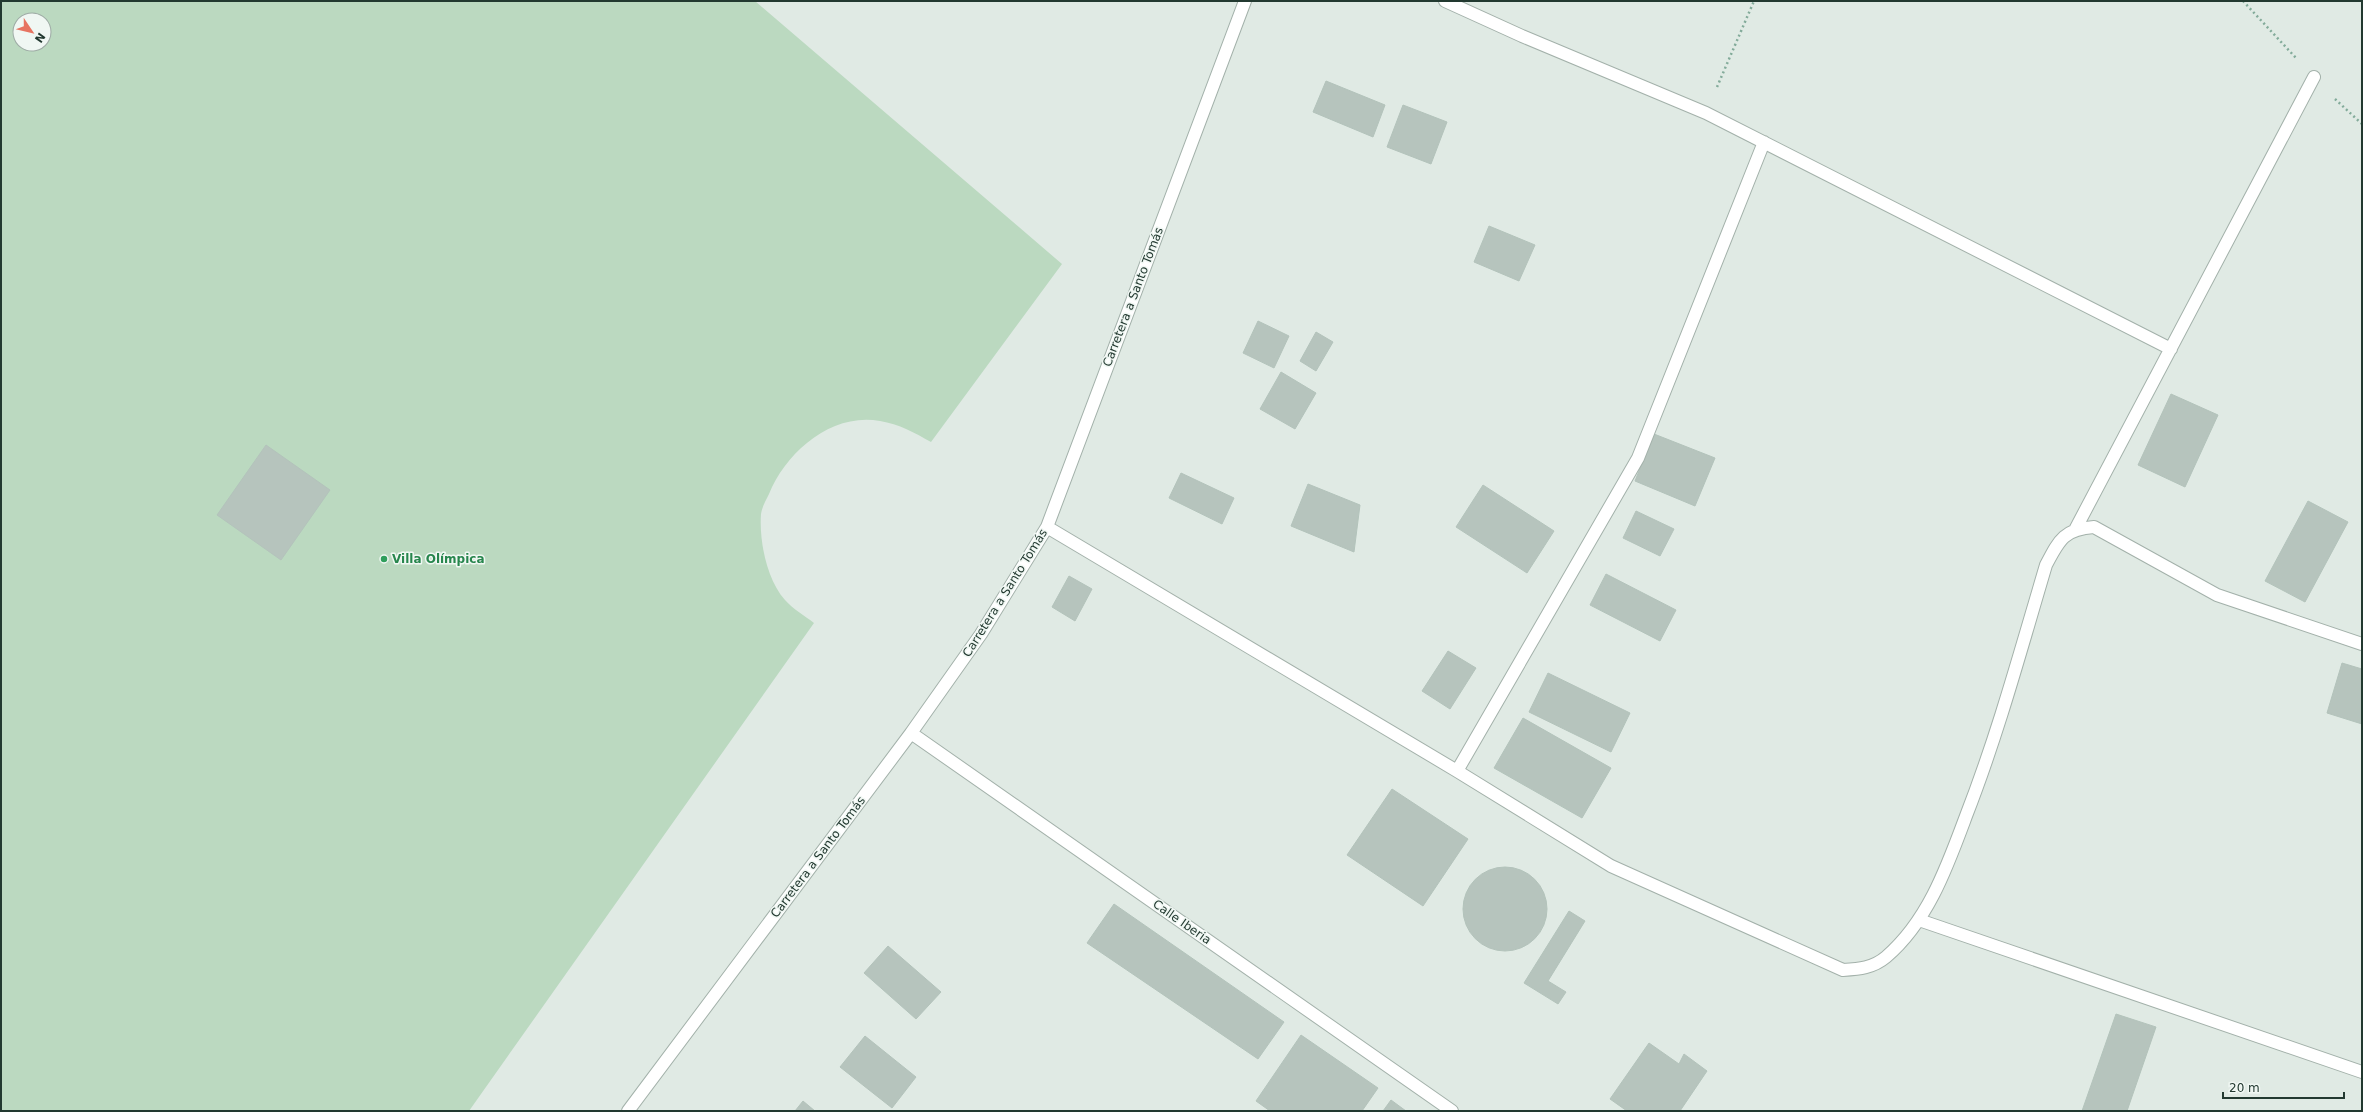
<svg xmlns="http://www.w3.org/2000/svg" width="2363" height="1112" font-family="'DejaVu Sans',sans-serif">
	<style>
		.green { fill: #bbd9c0; fill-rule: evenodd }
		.building { fill: #b6c4bd; stroke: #b3c3bb }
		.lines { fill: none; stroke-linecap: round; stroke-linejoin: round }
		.minor-casing { stroke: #a3b1aa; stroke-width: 14 }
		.path { stroke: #83ab9a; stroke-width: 2.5; stroke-dasharray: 2 3; stroke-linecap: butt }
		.minor { stroke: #fff; stroke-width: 12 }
		.leisure-dot { fill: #2e9e5b; stroke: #f0f7f3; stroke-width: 1.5 }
		.labels { text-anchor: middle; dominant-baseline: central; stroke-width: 3; stroke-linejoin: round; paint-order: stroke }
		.street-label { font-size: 12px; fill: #223930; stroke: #f0f7f3 }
		.leisure-label { font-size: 12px; font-weight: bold; fill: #27864d; stroke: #f0f7f3; text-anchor: start }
	</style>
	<rect width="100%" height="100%" fill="#e0eae4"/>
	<!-- green -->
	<path class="green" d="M1,1h754l307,263 -131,178c-16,-9 -32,-18 -51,-21 -48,-9 -94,31 -111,73 -3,6 -7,13 -8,20 -2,27 6,66 24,86 8,9 20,16 29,23l-345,488h-468zM20,20h24v24h-24z"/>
	<!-- building -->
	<path class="building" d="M1326,81l59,24 -12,32 -60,-25z
		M1403,105l44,17 -16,42 -44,-17z
		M1489,226l46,19 -16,36 -45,-19z
		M1258,321l31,15 -15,32 -31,-15z
		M1316,332l17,10 -17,29 -16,-10z
		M1281,372l35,21 -21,36 -35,-20z
		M2171,394l47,21 -33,72 -47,-22z
		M1654,434l61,24 -20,48 -60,-25z
		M266,445l64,45 -49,70 -64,-45z
		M1181,473l53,25 -12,26 -53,-26z
		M1308,484l52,21 -6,47 -63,-26z
		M1483,485l71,46 -27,42 -71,-46z
		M2308,501l40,21 -43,80 -40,-21z
		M1636,511l38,18 -14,27 -37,-18z
		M1606,574l70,36 -16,31 -70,-36z
		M1069,576l23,13 -17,32 -23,-14z
		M1448,651l28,17 -26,41 -28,-18z
		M2342,663l20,6v55l-35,-11z
		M1548,673l82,40 -19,39 -82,-40z
		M1523,718l88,50 -29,50 -88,-50z
		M1392,789l76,50 -45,67 -76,-51z
		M1463 909a42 42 0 1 1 84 0a42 42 0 1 1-84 0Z
		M1114,904l170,118 -26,37 -171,-116z
		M1569,911l16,10 -37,60 18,11 -8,12 -34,-21z
		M888,946l53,46 -25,27 -52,-46z
		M2116,1014l40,13 -29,84h-45z
		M1301,1035l77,53 -16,23h-92l-14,-10z
		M865,1036l51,41 -24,31 -52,-41z
		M1649,1043l30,21 5,-10 23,17 -27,40h-53l-17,-12z
		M1391,1100l15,11h-23z
		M803,1101l12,10h-20z"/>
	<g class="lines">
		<!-- minor casing -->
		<g class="minor-casing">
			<path id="minor" d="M1445,1l77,35 184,77 465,236
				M1047,527l410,244 154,95 232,104c16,-1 30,-2 43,-13 42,-36 61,-90 80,-141 32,-82 55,-167 80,-251 13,-25 18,-36 48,-38l123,68 145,49
				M2076,528l238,-451
				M911,733l541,378
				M1457,771l181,-313 126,-316
				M1919,920l443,152
				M628,1111l283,-378 70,-99 66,-107 198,-526"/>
		</g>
		<!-- path -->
		<path class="path" d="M2243,1l53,57
			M1717,87l37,-86
			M2335,99l27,25"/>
		<!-- minor -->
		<use href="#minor" class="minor"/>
	</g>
	<!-- markers -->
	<circle class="leisure-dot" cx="384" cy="559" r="4"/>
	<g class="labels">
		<!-- street labels -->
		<g class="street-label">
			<text transform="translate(1133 297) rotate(-69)">Carretera a Santo Tomás</text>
			<text transform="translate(1005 593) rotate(-58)">Carretera a Santo Tomás</text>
			<text transform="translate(818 857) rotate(-53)">Carretera a Santo Tomás</text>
			<text transform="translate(1182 922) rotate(35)">Calle Iberia</text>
		</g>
		<!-- leisure labels -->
		<g class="leisure-label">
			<text x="392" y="559">Villa Olímpica</text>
		</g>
	</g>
	<!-- border -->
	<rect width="2363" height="1112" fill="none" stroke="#223930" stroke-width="4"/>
	<!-- north arrow -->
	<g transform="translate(32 32) rotate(125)"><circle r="19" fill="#f0f7f3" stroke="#9eaba5"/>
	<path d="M0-3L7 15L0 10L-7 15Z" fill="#e77461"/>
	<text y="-6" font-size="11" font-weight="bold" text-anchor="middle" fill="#223930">N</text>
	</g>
	<!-- scale -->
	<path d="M2223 1092v6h121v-6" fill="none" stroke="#223930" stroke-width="2"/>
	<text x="2229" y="1092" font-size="12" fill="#223930" stroke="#f0f7f3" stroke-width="3" paint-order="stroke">20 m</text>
</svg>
